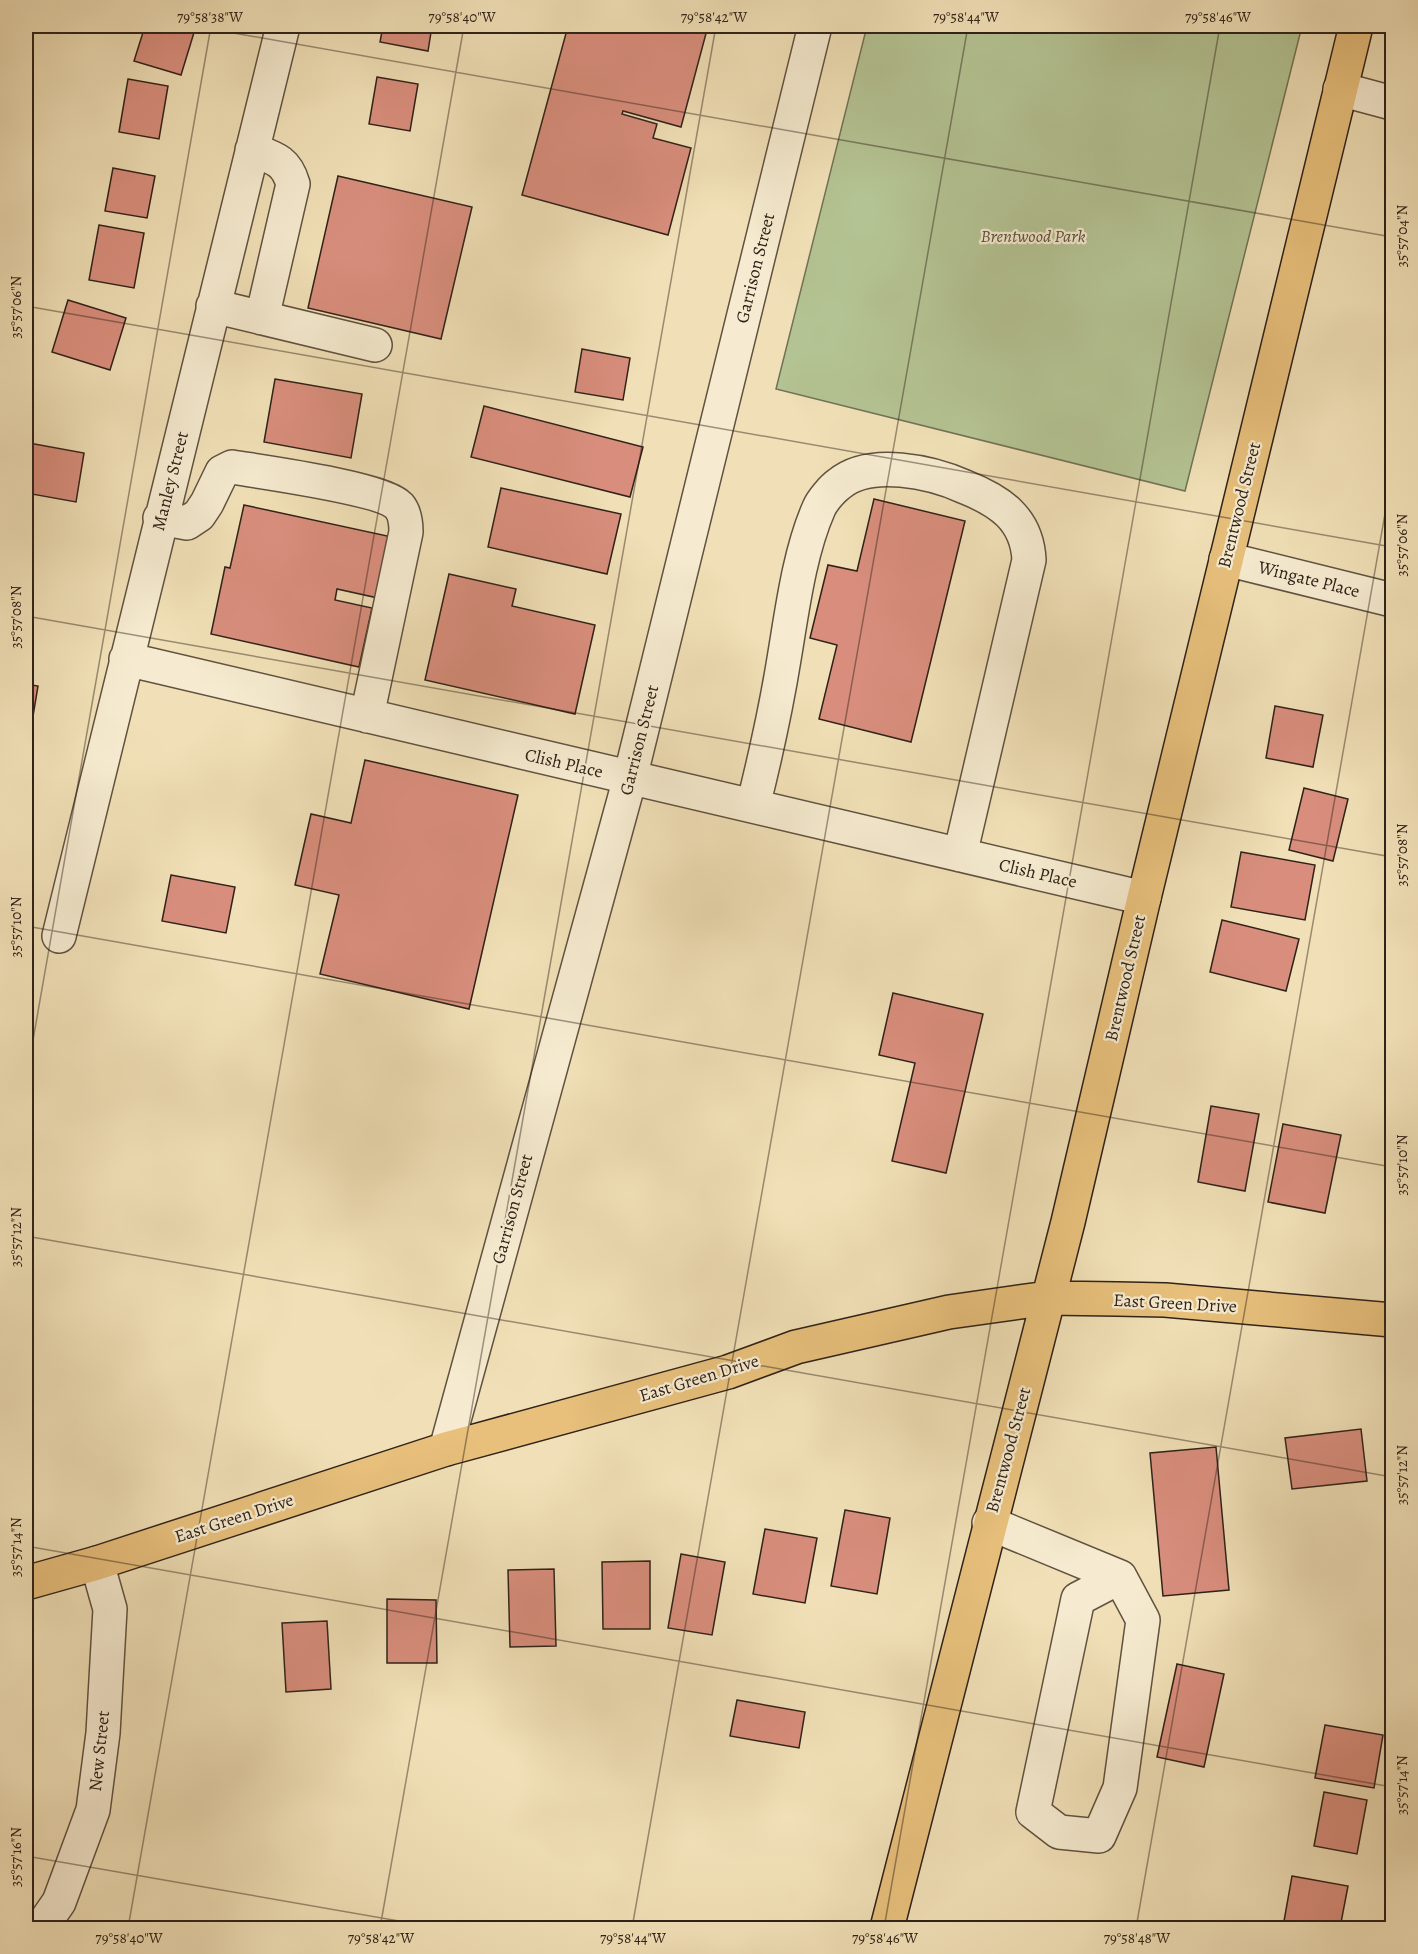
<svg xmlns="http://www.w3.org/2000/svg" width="1418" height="1954" font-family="Alegreya,serif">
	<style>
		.green { fill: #b4c393; stroke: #727256; stroke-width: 1.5 }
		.building { fill: #d98e7d; stroke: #2f2219; stroke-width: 1.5 }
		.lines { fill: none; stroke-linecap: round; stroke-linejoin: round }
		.minor-casing { stroke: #605240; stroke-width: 36 }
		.major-casing { stroke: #2f2219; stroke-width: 36 }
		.minor { stroke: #f6ebd0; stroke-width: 33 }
		.major { stroke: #e8c07c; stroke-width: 33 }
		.ticks { fill: none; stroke: #2f2219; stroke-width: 1.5; stroke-opacity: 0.45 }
		.labels { text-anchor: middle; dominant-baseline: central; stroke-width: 4.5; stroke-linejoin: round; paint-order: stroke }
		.park-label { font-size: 18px; font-style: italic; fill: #57523e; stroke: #f6ebd0 }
		.street-label { font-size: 18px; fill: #2f2219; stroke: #f6ebd0 }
		.neatline { fill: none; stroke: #2f2219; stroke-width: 2 }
		.ticks-label { font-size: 15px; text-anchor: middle; fill: #2f2219 }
	</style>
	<rect width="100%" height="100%" fill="#f1e0b7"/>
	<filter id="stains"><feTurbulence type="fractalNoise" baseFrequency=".00333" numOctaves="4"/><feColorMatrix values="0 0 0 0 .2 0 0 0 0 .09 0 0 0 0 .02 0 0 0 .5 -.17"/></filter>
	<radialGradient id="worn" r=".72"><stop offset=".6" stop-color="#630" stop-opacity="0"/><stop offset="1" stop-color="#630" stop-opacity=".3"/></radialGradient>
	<!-- green -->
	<path class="green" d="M867,26h435l-117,465 -409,-102z"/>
	<!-- building -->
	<path class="building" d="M145,26h51l-15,49 -47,-14z
		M383,26h49l-4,25 -48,-9z
		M568,26h45l14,3 1,-3h80l-27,101 -58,-16 -1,3 35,10 -4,14 38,10 -23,87 -146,-40z
		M377,77l41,7 -8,47 -41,-7z
		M128,79l40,7 -9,53 -40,-7z
		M113,168l42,8 -8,42 -42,-7z
		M338,176l134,31 -31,132 -133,-31z
		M99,225l45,8 -10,55 -45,-8z
		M68,300l58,18 -16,52 -58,-18z
		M582,349l48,9 -7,42 -48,-8z
		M275,379l87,15 -11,64 -87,-16z
		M484,406l159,41 -13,50 -159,-40z
		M29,443l55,10 -8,49 -50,-9z
		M501,488l120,26 -14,60 -119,-27z
		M874,499l91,22 -54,221 -92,-23 18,-74 -27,-7 18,-73 29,6z
		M244,505l148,32 -14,61 -41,-9 -2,11 37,8 -13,59 -148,-33 14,-67 5,1z
		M449,574l67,15 -4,17 83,19 -20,89 -150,-34z
		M26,684l12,2 -8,48 -4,-1z
		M1275,706l48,9 -10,52 -47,-9z
		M365,760l153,35 -49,214 -149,-35 19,-79 -44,-10 16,-71 40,9z
		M1304,788l44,11 -15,62 -44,-11z
		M1241,852l74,13 -10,55 -74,-13z
		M171,875l64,12 -9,46 -64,-12z
		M1222,920l77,19 -13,52 -76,-19z
		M893,993l90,21 -37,159 -54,-12 23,-98 -36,-8z
		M1211,1106l48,8 -14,77 -47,-9z
		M1283,1124l58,11 -16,78 -57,-11z
		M1361,1429l6,52 -75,8 -7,-51z
		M1216,1447l13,143 -66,6 -13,-143z
		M845,1510l45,8 -13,76 -46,-8z
		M765,1529l52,9 -12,65 -52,-9z
		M681,1554l44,8 -13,73 -44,-7z
		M650,1561v68h-47l-1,-67z
		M554,1569l2,77 -46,1 -2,-77z
		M387,1599l49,1 1,63h-50z
		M327,1621l4,68 -45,3 -4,-69z
		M1177,1664l47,10 -20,93 -47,-10z
		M737,1700l68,12 -6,36 -69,-12z
		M1325,1725l58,10 -9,53 -59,-10z
		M1324,1792l43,8 -10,54 -43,-8z
		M1292,1876l56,10 -8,42 -56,-7z"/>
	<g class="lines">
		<!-- minor casing -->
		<g class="minor-casing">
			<path id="minor" d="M1340,89l52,14
				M252,150c22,8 34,10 41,34l-31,134
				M213,306l162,39
				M160,518l27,5 12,-8 8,-12 15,-31 10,-5c30,5 150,21 167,39 6,7 7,17 7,26l-39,184
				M1226,559l166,41
				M126,659l1018,239
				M753,806c12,-48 23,-97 31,-147 8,-47 15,-106 35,-151 3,-7 13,-19 20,-24 31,-26 93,-12 126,3 35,14 62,32 64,73l-69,295
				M59,936l224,-910
				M446,1449l184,-671 185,-752
				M989,1523l131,54 23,43 -23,168 -21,48 -40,-4 -26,-20 45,-213 42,-22
				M41,1928l18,-26 34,-92 10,-77 7,-124 -13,-46"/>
		</g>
		<!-- major casing -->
		<g class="major-casing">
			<path id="major" d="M26,1583l71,-20 349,-114 282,-77 68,-25 153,-35 99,-14 69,1 48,1 227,20
				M887,1928l181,-706 76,-324 212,-872"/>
		</g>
		<!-- minor -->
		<use href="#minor" class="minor"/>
		<!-- major -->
		<use href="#major" class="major"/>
	</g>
	<!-- ticks -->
	<path class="ticks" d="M194,26l1198,211M26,306l1366,241M26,616l1366,241M26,926l1366,241M26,1080l185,-1054M26,1236l1366,241M26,1546l1366,241M26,1856l413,72M128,1928l336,-1902M380,1928l336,-1902M632,1928l336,-1902M884,1928l336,-1902M1136,1928l256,-1454M1388,1928l4,-24"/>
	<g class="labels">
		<!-- park labels -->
		<g class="park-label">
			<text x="1033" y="236">Brentwood Park</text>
		</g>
		<!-- street labels -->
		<g class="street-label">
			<text transform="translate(755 268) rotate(-76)">Garrison Street</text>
			<text transform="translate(170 481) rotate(-76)">Manley Street</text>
			<text transform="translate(1239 505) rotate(-76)">Brentwood Street</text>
			<text transform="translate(1309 579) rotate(14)">Wingate Place</text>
			<text transform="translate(639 740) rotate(-76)">Garrison Street</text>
			<text transform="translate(564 763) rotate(13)">Clish Place</text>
			<text transform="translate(1038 873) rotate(13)">Clish Place</text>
			<text transform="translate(1125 978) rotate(-77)">Brentwood Street</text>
			<text transform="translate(512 1209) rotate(-75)">Garrison Street</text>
			<text transform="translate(1175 1303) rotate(3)">East Green Drive</text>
			<text transform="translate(699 1378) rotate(-17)">East Green Drive</text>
			<text transform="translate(1008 1450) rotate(-75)">Brentwood Street</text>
			<text transform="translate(234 1518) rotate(-18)">East Green Drive</text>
			<text transform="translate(99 1751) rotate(-84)">New Street</text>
		</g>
	</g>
	<!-- margin -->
	<rect width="1418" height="1954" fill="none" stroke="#f1e0b7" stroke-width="66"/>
	<rect x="33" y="33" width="1352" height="1888" class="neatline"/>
	<g class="ticks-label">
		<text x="210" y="22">79°58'38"W</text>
		<text x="462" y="22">79°58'40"W</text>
		<text x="714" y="22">79°58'42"W</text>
		<text x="966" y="22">79°58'44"W</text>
		<text x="1218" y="22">79°58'46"W</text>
		<text transform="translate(1402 236) rotate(-90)" y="5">35°57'04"N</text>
		<text transform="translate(16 307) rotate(-90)" y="5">35°57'06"N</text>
		<text transform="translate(1402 545) rotate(-90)" y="5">35°57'06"N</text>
		<text transform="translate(16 617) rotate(-90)" y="5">35°57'08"N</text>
		<text transform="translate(1402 855) rotate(-90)" y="5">35°57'08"N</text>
		<text transform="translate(16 927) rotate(-90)" y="5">35°57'10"N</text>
		<text transform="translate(1402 1165) rotate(-90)" y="5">35°57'10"N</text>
		<text transform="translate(16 1237) rotate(-90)" y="5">35°57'12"N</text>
		<text transform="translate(1402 1475) rotate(-90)" y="5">35°57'12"N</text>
		<text transform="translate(16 1547) rotate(-90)" y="5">35°57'14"N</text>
		<text transform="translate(1402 1785) rotate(-90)" y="5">35°57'14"N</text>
		<text transform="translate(16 1857) rotate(-90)" y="5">35°57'16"N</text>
		<text x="129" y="1943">79°58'40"W</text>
		<text x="381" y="1943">79°58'42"W</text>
		<text x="633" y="1943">79°58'44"W</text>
		<text x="885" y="1943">79°58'46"W</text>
		<text x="1137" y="1943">79°58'48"W</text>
	</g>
	<rect width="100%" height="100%" filter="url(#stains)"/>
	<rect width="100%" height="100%" fill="url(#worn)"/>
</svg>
